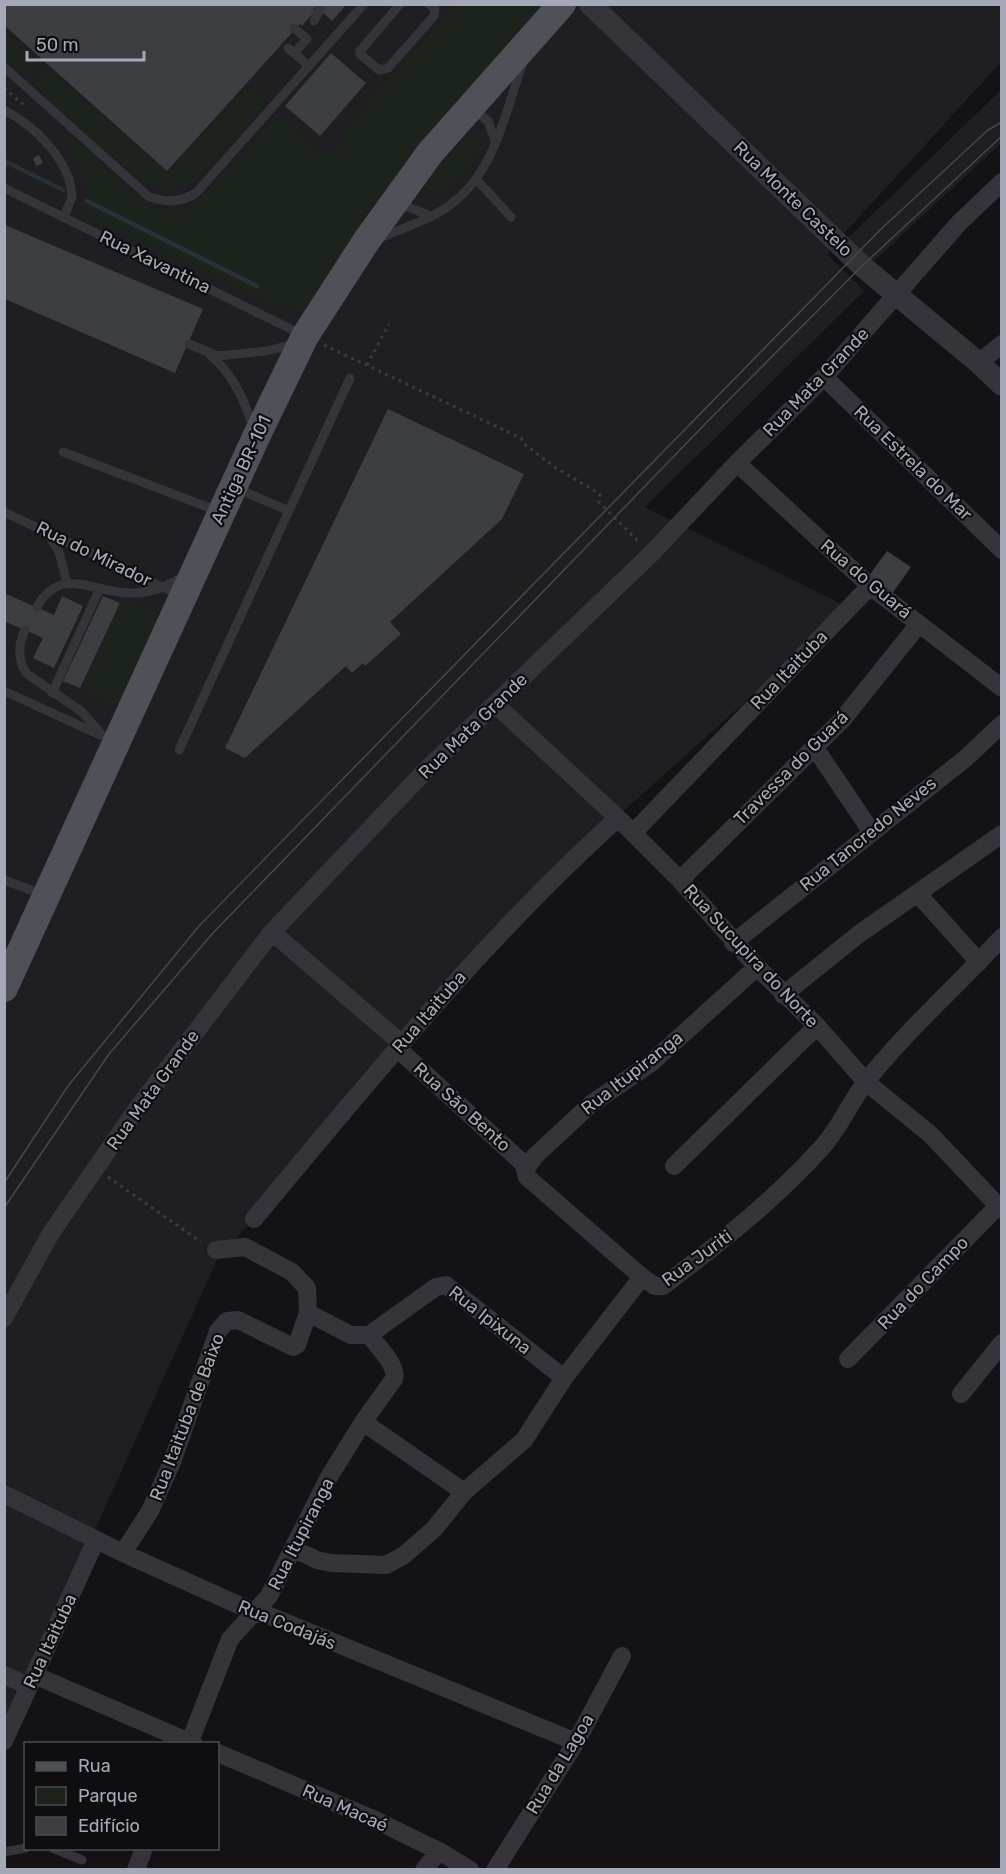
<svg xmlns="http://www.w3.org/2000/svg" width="1006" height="1874" font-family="Rubik,sans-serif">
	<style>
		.built { fill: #1f1f22 }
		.green { fill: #1b231c }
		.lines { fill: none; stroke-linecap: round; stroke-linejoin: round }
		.stream { stroke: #283139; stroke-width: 4.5 }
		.building { fill: #3c3e42 }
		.path { stroke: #3a3b41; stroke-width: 3; stroke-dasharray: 3 4.5; stroke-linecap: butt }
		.service { stroke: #34343a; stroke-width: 9 }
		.minor { stroke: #34343a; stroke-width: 18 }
		.tertiary { stroke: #34343a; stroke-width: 22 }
		.primary { stroke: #4f5159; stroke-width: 28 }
		.tram { stroke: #46484f; stroke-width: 1.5 }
		.labels { text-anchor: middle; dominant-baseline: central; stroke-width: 4.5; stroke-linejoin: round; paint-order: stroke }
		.street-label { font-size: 18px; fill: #a3a9b6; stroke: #0e0e10 }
	</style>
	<rect width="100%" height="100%" fill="#131315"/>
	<!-- built -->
	<path class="built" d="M5,5h996v57l-172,188 -1,5 36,36 -219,216 205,101 -250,224 -382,426 -213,470z
		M1001,90v53l-128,119 -25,-24z"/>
	<!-- green -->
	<path class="green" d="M457,5h107l-258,304 -23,-2 -23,-8 -179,-87 12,-11 -29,-64 8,-1 72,67 10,5 22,2 21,-8 81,-85 50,41 53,-71z
		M5,32l34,30 -13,16 -21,-19z
		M47,68l119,102 6,-2 76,-81 18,17 -76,80c-10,4 -21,7 -32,4 -27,-7 -101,-82 -126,-104z
		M473,121l7,15 -4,20 -9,17 -26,18 -25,1z
		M122,598l38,18 -42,90 -38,-18z"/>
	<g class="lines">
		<!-- stream -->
		<path class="stream" d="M4,161l59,29
			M87,201l170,85"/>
	</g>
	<!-- building -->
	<path class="building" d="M5,4h342l-15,17 -16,-15 -3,3 2,2 -13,15 -2,-2 -133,147 -162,-145z
		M331,53l35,30 -46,53 -35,-30z
		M39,155l4,8 -7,3 -3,-8z
		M5,225l198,84 -28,64 -170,-74z
		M388,409l136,65 -22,45 -112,103 11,12 -36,32 -2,-3 -11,10 -6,-7 -101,92 -20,-10z
		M887,551l24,16 -19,27 -24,-17z
		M4,593l50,22 8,-19 21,10 -29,62 -21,-10 10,-20 -39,-17z
		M103,596l17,7 -40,85 -17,-7z"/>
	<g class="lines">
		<!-- path -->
		<path class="path" d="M4,88l22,19
			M324,345l197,93 3,6 32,24 44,26 -1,8 40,40
			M367,365l22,-41
			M108,1177l93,65"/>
		<!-- service -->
		<path class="service" d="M400,4l-40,47v3l19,16 9,-2 46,-52 1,-7 -6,-5
			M314,21l7,-13 -2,1
			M288,48l21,18
			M294,53l13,-14 -13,-11
			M4,67l144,129c16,7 34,7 49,-4l167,-188
			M4,110c30,15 67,51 68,87l-8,20
			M473,110l15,11 7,20
			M477,180l34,37
			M4,188l299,147
			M403,196l5,11 23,9
			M380,238c25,-11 54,-19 75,-37 40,-32 51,-90 67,-136
			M189,344l29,12 48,-5 29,-7
			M210,355c21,17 35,46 43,72
			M63,452l155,59
			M236,488l53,23
			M4,512l175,83
			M46,531l13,21 8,31
			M37,607c24,-44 60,-12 96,-14 19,0 35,-7 52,-17
			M25,630c-7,15 -8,30 2,44l54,37 21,24
			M4,691l96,44
			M52,693l48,-105
			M179,750l171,-372
			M4,880l40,15
			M52,1848l30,12
			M4,1852l22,-4"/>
		<!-- minor -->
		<path class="minor" d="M979,363l23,-19
			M824,377l178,173
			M737,463l133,123 132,102
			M496,705l122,113 62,62 77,87 60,59 49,56 65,53 71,75
			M815,748l56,83
			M633,833l237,-247
			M680,880l162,-160 77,-96
			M918,894l61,68
			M272,932l129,111
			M733,943l233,-185 36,-34
			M783,995l76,-61 143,-100
			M397,1048l129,118
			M674,1166l143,-140
			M254,1219c116,-139 230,-280 364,-401
			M216,1250l29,-3 47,25 15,16 1,25 43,22h18l67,-48 10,-2 118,93
			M642,1277l-115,-100 -2,-7 10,-14 56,-52 60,-41 106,-96
			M4,1318l47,-85 85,-123 136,-178 154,-162 225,-216 86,-91 87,-86 135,-154 43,-41
			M848,1359l150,-153
			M961,1394l41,-51
			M363,1422l101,70
			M4,1494l119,59 131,59 16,4 306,126
			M294,1549l23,11 14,3 55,2 17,-9 31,-27 30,-37 60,-52 40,-62 78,-101 13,9h8c57,-43 114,-88 161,-141 17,-20 27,-44 43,-65 41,-51 91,-95 135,-143
			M123,1553l27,-42 22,-49 46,-131 9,-10 11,-1 55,27 4,-2 11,-32
			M4,1675l25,11
			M34,1675l160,69
			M4,1741l92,-201
			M189,1744l41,-105 39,-43 60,-119 34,-55 31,-43c4,-14 -17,-33 -25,-44
			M218,1753l155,66 66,32 31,19
			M136,1870l8,-22
			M424,1870l15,-19
			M495,1870l81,-128 46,-86"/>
		<!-- tertiary -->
		<path class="tertiary" d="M590,4l272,262 117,97 23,22"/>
		<!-- primary -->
		<path class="primary" d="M4,988l253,-553 48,-99 62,-96 63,-87 132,-149"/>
		<!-- tram -->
		<path class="tram" d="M4,1183l64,-97 131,-160 681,-696 108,-100 14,-8
			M4,1208l105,-154 104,-121 493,-510 156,-157 140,-130"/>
	</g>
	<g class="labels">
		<!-- street labels -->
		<g class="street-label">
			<text transform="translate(793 199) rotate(44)">Rua Monte Castelo</text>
			<text transform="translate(155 262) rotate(26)">Rua Xavantina</text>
			<text transform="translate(816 382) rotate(-46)">Rua Mata Grande</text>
			<text transform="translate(913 463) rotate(44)">Rua Estrela do Mar</text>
			<text transform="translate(241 470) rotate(-65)">Antiga BR-101</text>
			<text transform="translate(94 554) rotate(26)">Rua do Mirador</text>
			<text transform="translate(866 579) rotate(40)">Rua do Guará</text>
			<text transform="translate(789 670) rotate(-46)">Rua Itaituba</text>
			<text transform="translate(473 726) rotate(-44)">Rua Mata Grande</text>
			<text transform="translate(791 768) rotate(-45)">Travessa do Guará</text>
			<text transform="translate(868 834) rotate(-39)">Rua Tancredo Neves</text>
			<text transform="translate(751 956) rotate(47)">Rua Sucupira do Norte</text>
			<text transform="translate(429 1012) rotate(-49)">Rua Itaituba</text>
			<text transform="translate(632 1073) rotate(-38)">Rua Itupiranga</text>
			<text transform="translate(153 1090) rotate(-54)">Rua Mata Grande</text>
			<text transform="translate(462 1107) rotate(42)">Rua São Bento</text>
			<text transform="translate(697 1258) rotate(-36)">Rua Juriti</text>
			<text transform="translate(923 1283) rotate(-46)">Rua do Campo</text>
			<text transform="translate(490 1320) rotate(38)">Rua Ipixuna</text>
			<text transform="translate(187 1417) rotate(-69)">Rua Itaituba de Baixo</text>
			<text transform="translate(301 1534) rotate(-63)">Rua Itupiranga</text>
			<text transform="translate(287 1625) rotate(22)">Rua Codajás</text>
			<text transform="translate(50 1641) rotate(-65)">Rua Itaituba</text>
			<text transform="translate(560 1764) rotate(-59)">Rua da Lagoa</text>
			<text transform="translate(345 1808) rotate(24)">Rua Macaé</text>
		</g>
	</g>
	<!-- border -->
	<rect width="1006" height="1874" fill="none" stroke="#a3a9b6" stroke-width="12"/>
	<!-- legend -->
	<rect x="24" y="1742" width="195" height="108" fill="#0e0e10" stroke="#4a4c52" stroke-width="1.5"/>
	<rect x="36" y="1762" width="30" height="9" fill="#4f5159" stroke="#4a4c52" stroke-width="1.5"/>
	<text x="78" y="1772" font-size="18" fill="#a3a9b6">Rua</text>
	<rect x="36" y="1787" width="30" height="18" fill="#1b231c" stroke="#4a4c52" stroke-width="1.5"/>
	<text x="78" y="1802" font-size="18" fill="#a3a9b6">Parque</text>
	<rect x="36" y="1817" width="30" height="18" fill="#3c3e42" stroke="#4a4c52" stroke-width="1.5"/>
	<text x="78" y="1832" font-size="18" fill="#a3a9b6">Edifício</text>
	<!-- scale -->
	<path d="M27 51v9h117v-9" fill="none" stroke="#a3a9b6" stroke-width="3"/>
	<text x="36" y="51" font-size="18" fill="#a3a9b6" stroke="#0e0e10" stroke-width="4.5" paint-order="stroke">50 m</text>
</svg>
